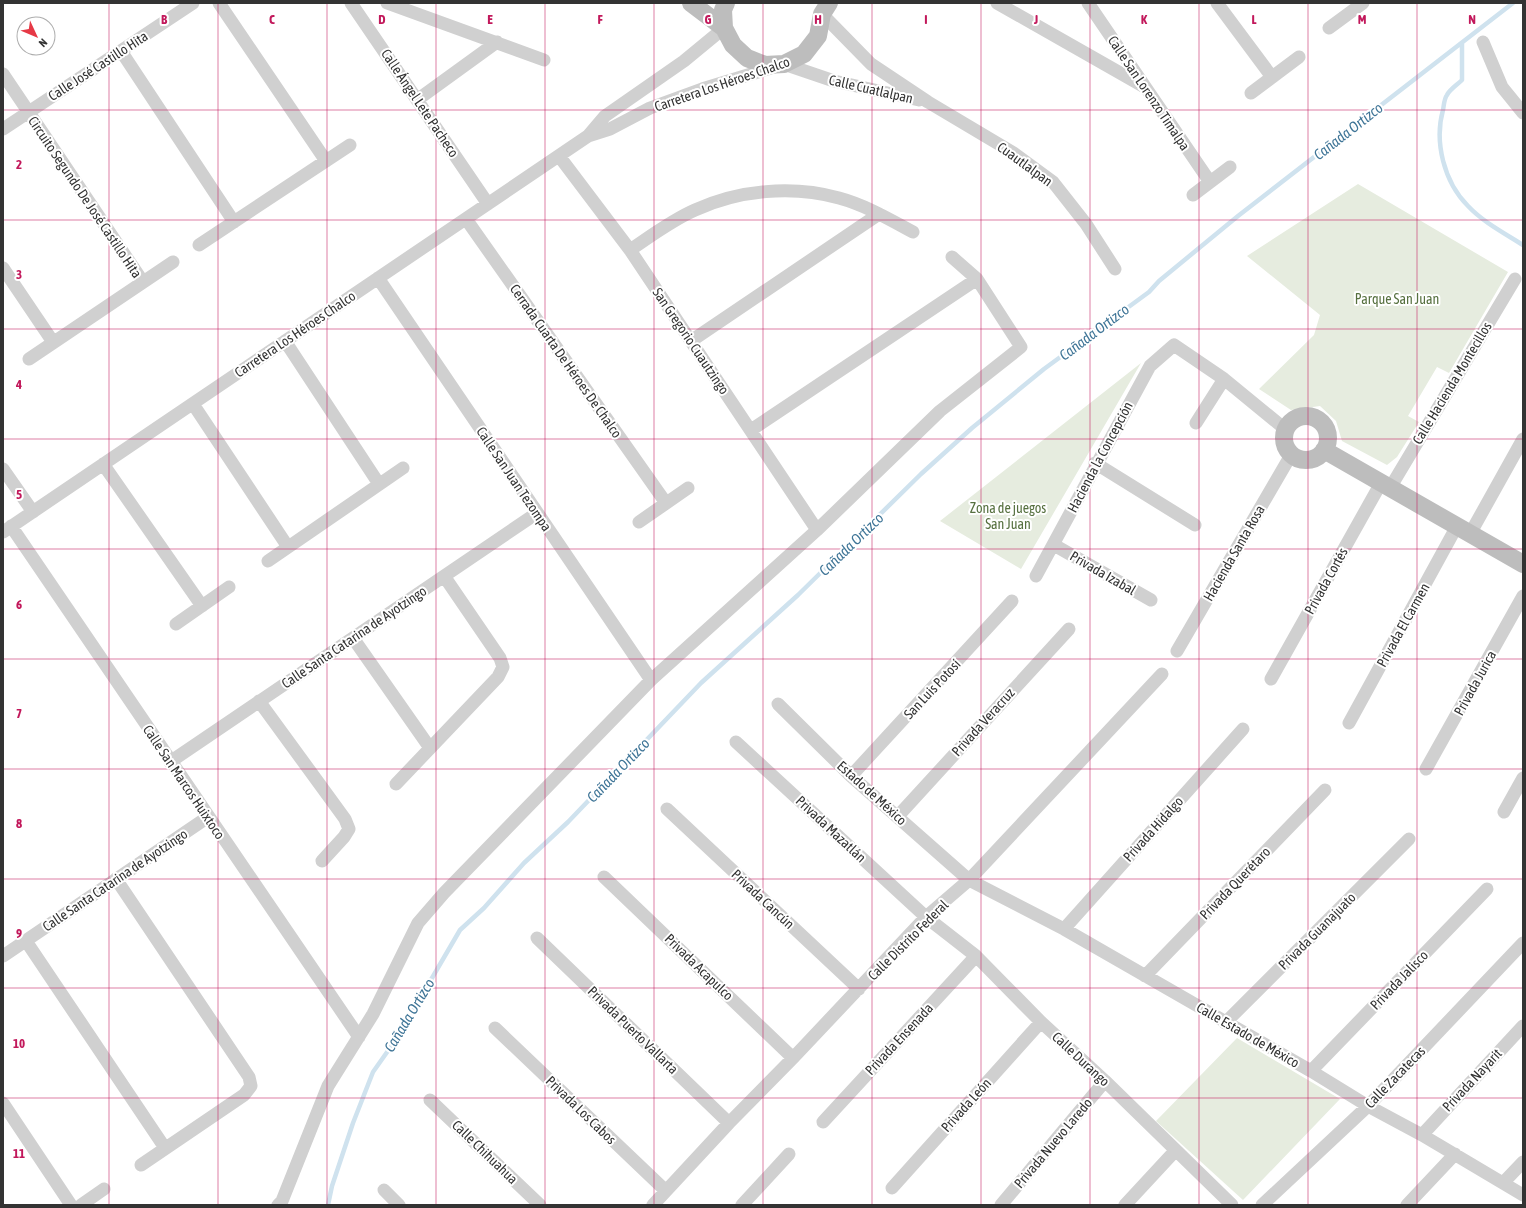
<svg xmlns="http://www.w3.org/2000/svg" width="1526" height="1208" font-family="'Asap Condensed',sans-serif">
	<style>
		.green { fill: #e6ecdf }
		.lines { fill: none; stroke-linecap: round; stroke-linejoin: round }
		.stream { stroke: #cfe2ee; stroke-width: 4.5 }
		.street { stroke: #d0d0d0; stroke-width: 13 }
		.secondary { stroke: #bdbdbd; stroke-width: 18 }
		.grid { fill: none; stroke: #c2185b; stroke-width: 1; stroke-opacity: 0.55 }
		.labels { text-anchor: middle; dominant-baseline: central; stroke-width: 4; stroke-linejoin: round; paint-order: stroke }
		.street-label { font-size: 14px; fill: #333; stroke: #fff }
		.park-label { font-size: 14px; fill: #56703f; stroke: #fff }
		.water-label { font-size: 15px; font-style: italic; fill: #3f7597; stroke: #fff }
		.grid-label { font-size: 13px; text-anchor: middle; font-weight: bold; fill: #c2185b; stroke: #fff; stroke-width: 4; stroke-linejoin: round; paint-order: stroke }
	</style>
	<rect width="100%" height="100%" fill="#fff"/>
	<!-- green -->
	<path class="green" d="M1358,184l150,88 -59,101 -12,-6 -29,49 11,6 -22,35 -10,8 -45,-24 -6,-20 -16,-15 -29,4 -32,-21 55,-54 6,-20 -73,-59z
		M1141,363l-120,206 -81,-48z
		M1237,1038l103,61 -97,101 -87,-79z"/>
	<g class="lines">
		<!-- stream -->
		<path class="stream" d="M1462,43v37c-5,5 -12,9 -15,15 -3,4 -3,10 -4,15 -9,32 1,72 25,96 15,16 36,27 55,39
			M328,1205l4,-19 21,-63 20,-51 24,-34 63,-108 24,-22 40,-45 44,-41 133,-139 97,-88 123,-121 51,-46 72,-59 105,-77 10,-11 79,-65 275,-213"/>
		<!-- street -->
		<path class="street" d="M219,3l107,158
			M351,3l137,201
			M387,3l157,57
			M997,3l146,83
			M1088,3l122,179
			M1217,3l55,74
			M822,14l49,50 57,38 84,50 41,30 33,42 29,45
			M1329,28l34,-25
			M1483,42l19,45 21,26
			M121,51l113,171
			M3,74l140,208
			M1251,93l48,-36
			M417,100l80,-58
			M3,129l190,-126
			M588,136l22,-7 40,-21 52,-19 82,-25 50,17 85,19
			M559,156l71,94 187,280
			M1193,195l37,-28
			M466,219l200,284
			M199,245l151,-100
			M630,250c21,-14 42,-30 65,-40 44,-20 97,-25 144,-12 26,7 50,21 74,34
			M3,268l50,74
			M378,278l273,402
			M285,341l94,143
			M691,341l188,-127
			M29,359l144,-97
			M193,404l95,143
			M1196,423l28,-44
			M751,430l226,-151
			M1095,463l100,62
			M103,464l99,142
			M3,469l30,43
			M1390,488l125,-209
			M639,522l49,-34
			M11,526l348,511
			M3,532l585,-396 17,-20 79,-55 40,-33
			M1470,534l53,-95
			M1054,545l97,55
			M268,561l135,-93
			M1036,576l114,-210 24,-21 50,34 61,50
			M176,624l53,-37
			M353,638l77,110
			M1177,651l114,-196
			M1271,679l110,-196
			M259,701l86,118 4,10 -5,8 -22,24
			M778,704l73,72 118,104 95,49 247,142 57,35 54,29 101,60
			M1349,723l108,-197
			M736,742l190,175 50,39 65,66 64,59 127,124
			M170,762l367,-249
			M1426,769l97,-173
			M851,776l161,-175
			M396,784l102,-107 5,-10 -3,-9 -56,-82
			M667,809l192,180
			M1504,812l19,-34
			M898,816l171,-187
			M604,877l189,181
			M116,879l133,198 2,9 -7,9 -103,70
			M1064,929l179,-200
			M537,938l192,185
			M26,941l139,207
			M3,956l205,-139
			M1145,976l180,-186
			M1225,1023l184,-184
			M495,1028l171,163
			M1311,1071l176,-182
			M430,1100l110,105
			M3,1103l68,102
			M823,1122l153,-166
			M1422,1135l101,-109
			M1503,1183l20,-21
			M892,1188l149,-166
			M384,1190l15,15
			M81,1205l23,-16
			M278,1205l4,-4 46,-115 45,-72 45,-91 26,-30 207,-213 166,-150 123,-119 81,-64 -44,-68 -25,-22
			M653,1205l76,-82 64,-65 133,-141 43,-37 193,-206
			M742,1205l47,-51
			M1001,1205l104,-124
			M1125,1205l50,-54
			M1262,1205l106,-99 155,-163
			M1407,1205l48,-51"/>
		<!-- secondary -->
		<path class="secondary" d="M691,3l33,25 9,17 14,13 18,7 19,-1 20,-10 14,-18 4,-22 7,-11
			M724,28l-1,-18 3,-7
			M1284 438a22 22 0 1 1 44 0a22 22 0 1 1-44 0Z
			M1324,450l199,114"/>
	</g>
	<!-- grid -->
	<path class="grid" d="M109,3v1202M218,3v1202M327,3v1202M436,3v1202M545,3v1202M654,3v1202M763,3v1202M872,3v1202M981,3v1202M1090,3v1202M1199,3v1202M1308,3v1202M1417,3v1202M3,110h1520M3,220h1520M3,329h1520M3,439h1520M3,549h1520M3,659h1520M3,769h1520M3,879h1520M3,988h1520M3,1098h1520"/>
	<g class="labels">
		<!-- street labels -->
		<g class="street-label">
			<text transform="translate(98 66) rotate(-33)">Calle José Castillo Hita</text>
			<text transform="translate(722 84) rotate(-19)">Carretera Los Héroes Chalco</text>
			<text transform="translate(871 89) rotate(13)">Calle Cuatlalpan</text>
			<text transform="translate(1149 93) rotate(56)">Calle San Lorenzo Timalpa</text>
			<text transform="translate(420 103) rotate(56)">Calle Ángel Lete Pacheco</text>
			<text transform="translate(1025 164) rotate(36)">Cuautlalpan</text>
			<text transform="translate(85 197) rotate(56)">Circuito Segundo De José Castillo Hita</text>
			<text transform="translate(295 334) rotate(-34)">Carretera Los Héroes Chalco</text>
			<text transform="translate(691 341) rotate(56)">San Gregorio Cuautzingo</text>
			<text transform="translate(566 361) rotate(55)">Cerrada Cuarta De Héroes De Chalco</text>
			<text transform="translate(1452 383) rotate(-59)">Calle Hacienda Montecillos</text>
			<text transform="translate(1100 457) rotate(-62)">Hacienda la Concepción</text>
			<text transform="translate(514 479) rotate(56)">Calle San Juan Tezompa</text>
			<text transform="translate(1234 553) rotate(-60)">Hacienda Santa Rosa</text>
			<text transform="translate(1103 573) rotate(30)">Privada Izabal</text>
			<text transform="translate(1326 581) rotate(-61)">Privada Cortés</text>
			<text transform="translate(1403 625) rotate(-61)">Privada El Carmen</text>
			<text transform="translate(354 637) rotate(-34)">Calle Santa Catarina de Ayotzingo</text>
			<text transform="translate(1475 683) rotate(-61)">Privada Jurica</text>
			<text transform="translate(932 689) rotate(-47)">San Luis Potosí</text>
			<text transform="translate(983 722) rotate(-48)">Privada Veracruz</text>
			<text transform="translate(184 782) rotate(56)">Calle San Marcos Huixtoco</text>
			<text transform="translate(872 793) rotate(42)">Estado de México</text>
			<text transform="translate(831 829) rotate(43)">Privada Mazatlán</text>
			<text transform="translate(1153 829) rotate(-48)">Privada Hidalgo</text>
			<text transform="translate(115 880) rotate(-34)">Calle Santa Catarina de Ayotzingo</text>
			<text transform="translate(1235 883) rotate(-46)">Privada Querétaro</text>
			<text transform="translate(763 899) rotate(43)">Privada Cancún</text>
			<text transform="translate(1317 931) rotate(-45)">Privada Guanajuato</text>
			<text transform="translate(908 940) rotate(-45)">Calle Distrito Federal</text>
			<text transform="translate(699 967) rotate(44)">Privada Acapulco</text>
			<text transform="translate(1399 980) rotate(-46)">Privada Jalisco</text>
			<text transform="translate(633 1030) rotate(44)">Privada Puerto Vallarta</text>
			<text transform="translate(1248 1035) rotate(30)">Calle Estado de México</text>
			<text transform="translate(899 1039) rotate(-47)">Privada Ensenada</text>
			<text transform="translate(1081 1059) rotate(43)">Calle Durango</text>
			<text transform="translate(1395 1077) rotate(-46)">Calle Zacatecas</text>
			<text transform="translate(1472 1080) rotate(-47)">Privada Nayarit</text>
			<text transform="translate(966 1105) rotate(-48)">Privada León</text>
			<text transform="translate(581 1110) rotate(44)">Privada Los Cabos</text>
			<text transform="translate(1053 1143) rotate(-50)">Privada Nuevo Laredo</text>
			<text transform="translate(485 1152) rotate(44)">Calle Chihuahua</text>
		</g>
		<!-- park labels -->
		<g class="park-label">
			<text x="1397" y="299">Parque San Juan</text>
			<text x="1008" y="508">Zona de juegos<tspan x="1008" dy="16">San Juan</tspan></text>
		</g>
		<!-- water labels -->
		<g class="water-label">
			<text transform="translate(1348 131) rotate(-38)">Cañada Ortizco</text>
			<text transform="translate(1094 332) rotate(-37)">Cañada Ortizco</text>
			<text transform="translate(851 544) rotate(-44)">Cañada Ortizco</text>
			<text transform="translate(618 770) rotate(-46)">Cañada Ortizco</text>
			<text transform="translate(409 1015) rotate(-59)">Cañada Ortizco</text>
		</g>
	</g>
	<g class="grid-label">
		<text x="164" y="24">B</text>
		<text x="272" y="24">C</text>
		<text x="382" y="24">D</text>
		<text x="490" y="24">E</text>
		<text x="600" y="24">F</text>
		<text x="708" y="24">G</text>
		<text x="818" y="24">H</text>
		<text x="926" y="24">I</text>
		<text x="1036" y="24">J</text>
		<text x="1144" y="24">K</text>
		<text x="1254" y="24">L</text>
		<text x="1362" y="24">M</text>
		<text x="1472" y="24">N</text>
		<text x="19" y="169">2</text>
		<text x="19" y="279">3</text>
		<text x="19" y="389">4</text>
		<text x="19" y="499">5</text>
		<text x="19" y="609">6</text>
		<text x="19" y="718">7</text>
		<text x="19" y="828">8</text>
		<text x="19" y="938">9</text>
		<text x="19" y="1048">10</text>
		<text x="19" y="1158">11</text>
	</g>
	<!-- border -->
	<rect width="1526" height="1208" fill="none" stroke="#333333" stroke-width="8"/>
	<!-- north arrow -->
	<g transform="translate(36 36) rotate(134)"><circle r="19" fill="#ffffff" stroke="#adadad"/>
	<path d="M0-3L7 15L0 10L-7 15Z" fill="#e63946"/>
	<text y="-6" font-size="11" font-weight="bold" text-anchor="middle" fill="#333333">N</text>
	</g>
</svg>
